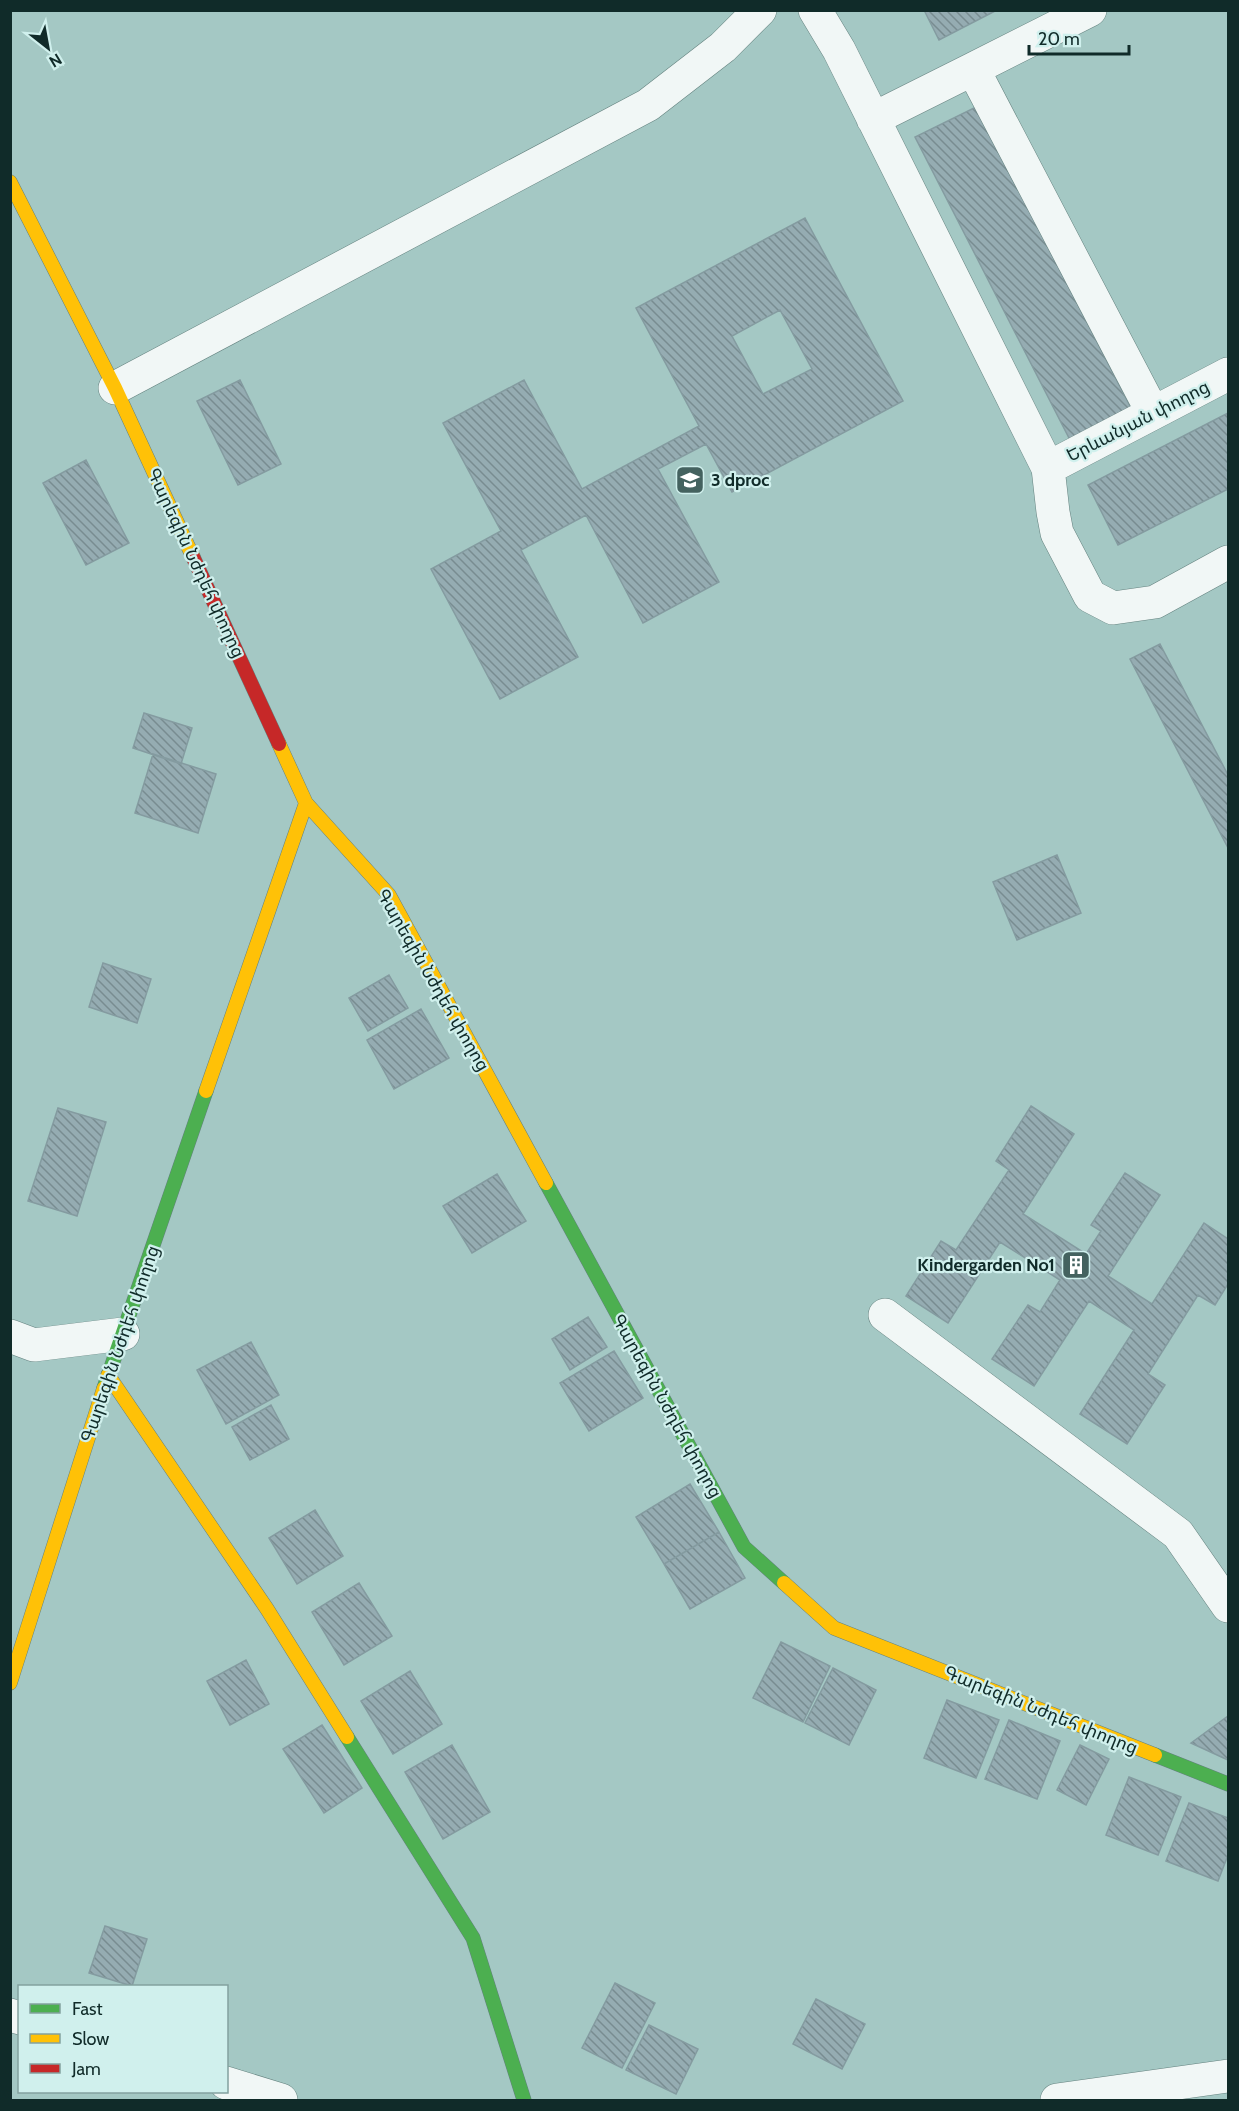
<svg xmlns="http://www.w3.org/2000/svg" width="1239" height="2111" font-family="Cabin,'Noto Sans Armenian',sans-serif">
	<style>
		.building { fill: url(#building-back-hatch); stroke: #849ba0; stroke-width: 1.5; fill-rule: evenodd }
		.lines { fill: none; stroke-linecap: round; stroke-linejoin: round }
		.street-casing { stroke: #64827f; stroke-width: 34 }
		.fast-casing { stroke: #64827f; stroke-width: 15 }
		.slow-casing { stroke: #64827f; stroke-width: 15 }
		.jam-casing { stroke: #64827f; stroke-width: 15 }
		.street { stroke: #f1f7f6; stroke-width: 33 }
		.fast { stroke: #4caf50; stroke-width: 14 }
		.slow { stroke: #ffc107; stroke-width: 14 }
		.jam { stroke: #c62828; stroke-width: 14 }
		.labels { text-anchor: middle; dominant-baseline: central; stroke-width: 4.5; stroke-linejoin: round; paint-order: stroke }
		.street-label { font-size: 18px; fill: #102b29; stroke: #d0f0ed }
		.poi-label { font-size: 18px; font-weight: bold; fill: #102b29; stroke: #d0f0ed; text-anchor: start }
	</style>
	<defs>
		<pattern id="building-back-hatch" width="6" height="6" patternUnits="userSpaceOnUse" patternTransform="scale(1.5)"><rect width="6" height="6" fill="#95acb2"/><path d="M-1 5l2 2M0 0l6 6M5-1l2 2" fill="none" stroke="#788c91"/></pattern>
	</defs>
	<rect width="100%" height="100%" fill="#a4c8c4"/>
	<!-- building -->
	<path class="building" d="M924,10h73l-58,30z
		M976,107l155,301 -61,32 -155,-303z
		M805,218l98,183 -171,91 -26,-48 -48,25 61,113 -76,41 -57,-108 -65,35 57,107 -78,42 -69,-130 70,-38 -58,-108 81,-43 58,109 117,-63 -63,-118zM780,310l32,59 -49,25 -31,-58z
		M240,380l41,84 -43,21 -41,-84z
		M1228,413v76l-110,56 -30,-60z
		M86,460l43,83 -43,22 -43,-82z
		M1160,644l68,131v73l-98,-189z
		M144,713l48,15 -11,36 -48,-16z
		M153,754l63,20 -18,59 -63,-20z
		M1057,855l24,58 -64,27 -24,-58z
		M103,963l48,16 -14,44 -48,-16z
		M389,975l19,33 -40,23 -19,-33z
		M421,1009l28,49 -55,31 -27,-49z
		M1031,1106l43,28 -51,80 63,40 15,-23 -10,-6 34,-52 35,22 -52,81 44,28 52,-81 24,16v45l-13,21 -17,-10 -50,79 17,11 -38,59 -47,-30 54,-84 -45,-29 -55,85 -42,-27 36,-54 12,7 20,-32 -60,-38 -52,81 -42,-27 35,-55 15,9 53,-80 -13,-9z
		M58,1108l48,14 -29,94 -49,-15z
		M497,1174l29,47 -54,32 -29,-47z
		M588,1317l19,30 -37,23 -18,-31z
		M251,1342l28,53 -53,29 -29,-54z
		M614,1351l29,47 -54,33 -29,-48z
		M271,1405l18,34 -39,21 -18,-33z
		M690,1484l29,48 -55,32 -28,-47z
		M315,1510l28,46 -46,28 -28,-46z
		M719,1532l26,46 -55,31 -26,-45z
		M359,1583l33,53 -48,29 -32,-53z
		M781,1642l49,24 -27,56 -50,-24z
		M246,1660l23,44 -39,21 -23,-44z
		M833,1668l43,22 -27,55 -44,-22z
		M410,1671l32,53 -49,30 -32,-53z
		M947,1700l52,20 -23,58 -52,-20z
		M1228,1716v44l-37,-17z
		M1009,1720l51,21 -23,58 -52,-20z
		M322,1725l40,63 -38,25 -41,-64z
		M452,1745l38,67 -47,27 -38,-67z
		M1080,1745l29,14 -23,46 -29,-15z
		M1129,1777l52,20 -23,58 -52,-20z
		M1189,1803l39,15v37l-10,26 -52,-20z
		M105,1926l42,13 -15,47 -43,-13z
		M615,1983l40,20 -33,65 -40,-20z
		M816,1999l49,25 -23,45 -49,-25z
		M649,2025l49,24 -22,45 -50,-24z"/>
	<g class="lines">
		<!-- street casing -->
		<g class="street-casing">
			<path id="street" d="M815,10l24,40 209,418
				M1090,10l-117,59 180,344
				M873,119l100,-50
				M1228,374l-180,94 5,44 4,21 33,63 23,12 42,-6 73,-40
				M115,388l533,-283 75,-58 37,-37
				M885,1315l293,219 50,72
				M10,1336l24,9 89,-11
				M10,2015l10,3
				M226,2083l55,17
				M1057,2100l171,-24"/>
		</g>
		<!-- fast casing -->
		<g class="fast-casing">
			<path id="fast" d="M546,1183l198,364 40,36
				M104,1388l102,-297
				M347,1737l126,201 51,162
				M1155,1755l73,29"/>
		</g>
		<!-- slow casing -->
		<g class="slow-casing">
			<path id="slow" d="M10,182l105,206 78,169
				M279,744l27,59 83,92 157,288
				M206,1091l100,-288
				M108,1375l159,234 80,128
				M784,1583l50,45 321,127
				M10,1683l94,-295"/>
		</g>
		<!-- jam casing -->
		<g class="jam-casing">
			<path id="jam" d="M193,557l86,187"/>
		</g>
		<!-- street -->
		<use href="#street" class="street"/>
		<!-- fast -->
		<use href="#fast" class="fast"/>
		<!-- slow -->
		<use href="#slow" class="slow"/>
		<!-- jam -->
		<use href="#jam" class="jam"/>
	</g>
	<!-- icons -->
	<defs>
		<g id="school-square" transform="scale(1.5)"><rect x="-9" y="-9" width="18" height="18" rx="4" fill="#44625f" stroke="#d0f0ed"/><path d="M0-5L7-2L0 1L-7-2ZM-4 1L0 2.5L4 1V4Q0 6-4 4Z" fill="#fff"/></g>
		<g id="building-square" transform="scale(1.5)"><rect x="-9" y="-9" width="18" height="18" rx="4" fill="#44625f" stroke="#d0f0ed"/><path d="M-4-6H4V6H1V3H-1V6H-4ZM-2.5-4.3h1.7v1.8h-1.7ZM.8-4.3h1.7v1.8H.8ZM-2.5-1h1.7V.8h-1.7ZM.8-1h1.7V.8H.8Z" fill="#fff"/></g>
	</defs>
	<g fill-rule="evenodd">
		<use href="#school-square" x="690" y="480"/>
		<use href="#building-square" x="1076" y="1265"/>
	</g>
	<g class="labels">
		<!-- street labels -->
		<g class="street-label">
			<text transform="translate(1138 421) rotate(-27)">Երևանյան փողոց</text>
			<text transform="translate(196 563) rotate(65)">Գարեգին Նժդեհ փողոց</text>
			<text transform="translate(433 980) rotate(60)">Գարեգին Նժդեհ փողոց</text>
			<text transform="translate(120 1344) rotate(-71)">Գարեգին Նժդեհ փողոց</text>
			<text transform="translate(667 1406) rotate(61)">Գարեգին Նժդեհ փողոց</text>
			<text transform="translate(1041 1710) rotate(22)">Գարեգին Նժդեհ փողոց</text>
		</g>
		<!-- poi labels -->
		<g class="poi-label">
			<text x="711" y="480">3 dproc</text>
			<text x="1055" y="1265" text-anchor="end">Kindergarden No1</text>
		</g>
	</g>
	<!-- border -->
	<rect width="1239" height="2111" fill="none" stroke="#102b29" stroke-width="24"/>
	<!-- legend -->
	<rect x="18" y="1985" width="210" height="108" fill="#d0f0ed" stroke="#83a19f" stroke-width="1.5"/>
	<rect x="30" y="2004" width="30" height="9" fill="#4caf50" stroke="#83a19f" stroke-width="1.5"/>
	<text x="72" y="2015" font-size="18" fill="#102b29">Fast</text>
	<rect x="30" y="2034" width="30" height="9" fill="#ffc107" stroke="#83a19f" stroke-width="1.5"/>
	<text x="72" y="2045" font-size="18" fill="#102b29">Slow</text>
	<rect x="30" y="2064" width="30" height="9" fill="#c62828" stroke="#83a19f" stroke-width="1.5"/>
	<text x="72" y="2075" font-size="18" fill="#102b29">Jam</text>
	<!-- north arrow -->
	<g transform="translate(48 48) rotate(149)" stroke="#d0f0ed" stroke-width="4.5" paint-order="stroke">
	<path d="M0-4.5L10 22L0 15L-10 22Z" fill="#102b29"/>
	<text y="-9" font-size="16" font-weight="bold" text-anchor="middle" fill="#102b29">N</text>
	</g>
	<!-- scale -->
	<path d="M1029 45v9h100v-9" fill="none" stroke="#102b29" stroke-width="3"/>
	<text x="1038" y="45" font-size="18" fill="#102b29" stroke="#d0f0ed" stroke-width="4.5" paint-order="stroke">20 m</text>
</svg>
